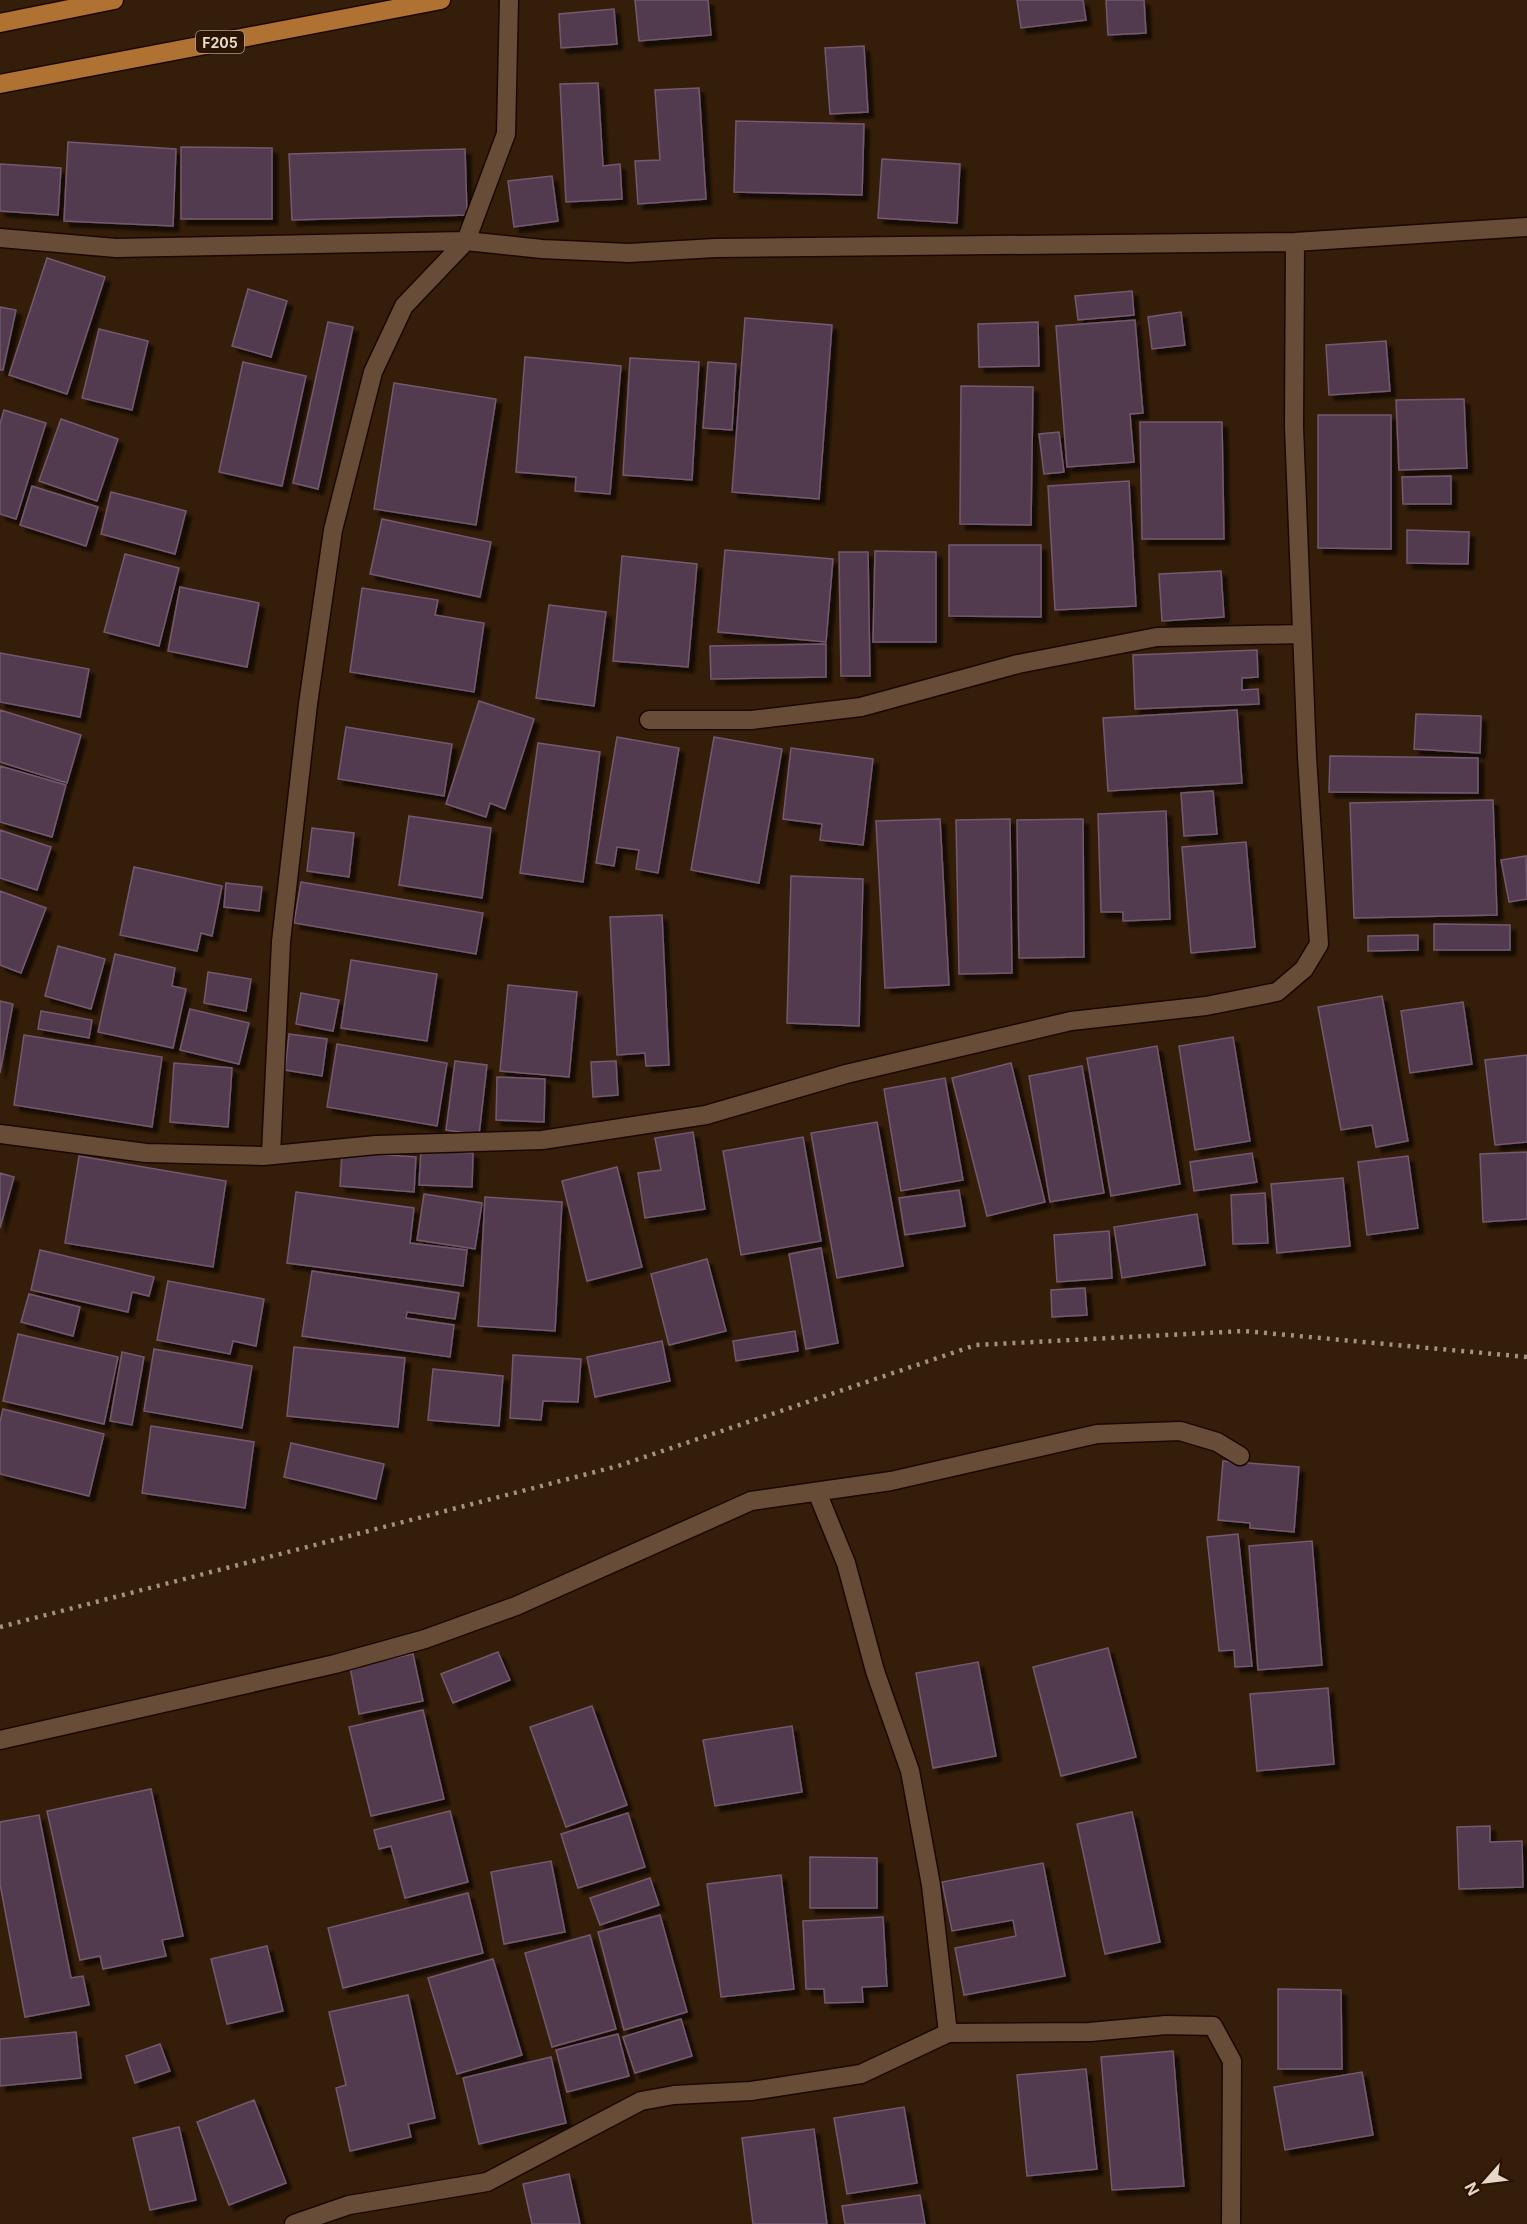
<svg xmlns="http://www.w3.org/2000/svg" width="1527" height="2224" font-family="Inter,sans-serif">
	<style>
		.building { fill: #533a4f; stroke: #745970; stroke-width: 1.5; filter: url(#shadow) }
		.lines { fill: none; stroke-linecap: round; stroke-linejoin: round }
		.minor-casing { stroke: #1c0700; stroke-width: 21 }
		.major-casing { stroke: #1c0700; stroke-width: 21 }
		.minor { stroke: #674d37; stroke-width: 18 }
		.major { stroke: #b07233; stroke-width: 18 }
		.rail { stroke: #a39181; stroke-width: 4.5; stroke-dasharray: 3 6; stroke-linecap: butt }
		.labels { text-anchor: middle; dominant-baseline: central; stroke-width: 6; stroke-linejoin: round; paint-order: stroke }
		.shield { fill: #2b1501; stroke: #ae9d8e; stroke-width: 1.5 }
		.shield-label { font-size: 14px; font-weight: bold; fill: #e6d7ca }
	</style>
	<defs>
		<filter id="shadow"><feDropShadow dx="5.5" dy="5.5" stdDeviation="1.5" flood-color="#0009"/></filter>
	</defs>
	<rect width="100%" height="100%" fill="#351e09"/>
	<!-- building -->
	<path class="building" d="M635,0h73l3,35 -72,6z
		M1017,0h66l3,20 -65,8z
		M1106,0h38l2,33 -38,2z
		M614,9l3,35 -56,4 -2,-34z
		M864,46l4,66 -38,2 -5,-66z
		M598,83l5,83 17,-2 2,35 -56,3 -6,-118z
		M699,88l7,111 -68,5 -3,-43 25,-1 -5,-70z
		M736,121l128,3 -2,71 -128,-3z
		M68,142l108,7 -3,77 -109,-5z
		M181,147l91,1v71h-91z
		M465,149l2,66 -175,5 -3,-66z
		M882,159l78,5 -3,59 -79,-5z
		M0,164l61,4 -3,47 -58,-4z
		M552,176l6,45 -44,6 -6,-46z
		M47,258l58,19 -38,117 -58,-19z
		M248,289l39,12 -16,56 -39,-11z
		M1132,291l2,24 -56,5 -3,-24z
		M0,307l16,3 -13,60h-3z
		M1181,312l4,33 -33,4 -4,-32z
		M745,318l87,7 -13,174 -87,-7z
		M1135,320l8,93 -13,1 4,48 -67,5 -11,-141z
		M328,322l25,5 -35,162 -25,-6z
		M1038,322l1,44 -60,1 -1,-43z
		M99,329l49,12 -16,69 -50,-12z
		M1386,341l4,50 -61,4 -3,-50z
		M525,357l96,9 -11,128 -35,-3 1,-14 -60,-5z
		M630,358l69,4 -7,118 -69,-5z
		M243,362l63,14 -24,110 -63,-14z
		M708,362l28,2 -4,66 -29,-2z
		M394,383l102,16 -20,126 -102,-16z
		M961,386l72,1 -2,138 -71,-1z
		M1464,399l3,69 -68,2 -3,-70z
		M4,410l42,13 -30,96 -16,-5v-90z
		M1318,415h73v134l-73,-1z
		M61,419l57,20 -21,62 -58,-20z
		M1140,422h82l2,117h-82z
		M1059,432l5,40 -20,2 -5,-40z
		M1451,476v28h-48l-1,-27z
		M1129,481l7,125 -81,4 -7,-124z
		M32,486l66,21 -12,39 -66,-21z
		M111,492l75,19 -11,43 -74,-20z
		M382,519l109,23 -11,55 -110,-23z
		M1407,530l62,2 -1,32 -61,-1z
		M949,545h92v72l-92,-1z
		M725,550l108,9 -7,83 -108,-10z
		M875,551l61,1v90h-63z
		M839,552h29l2,124h-29z
		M125,554l54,14 -20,78 -55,-14z
		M622,556l75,8 -9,103 -75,-6z
		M1221,571l3,46 -62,4 -3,-47z
		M180,587l79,16 -12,64 -79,-16z
		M362,588l76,12 -3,15 49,8 -10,69 -124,-20z
		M549,605l57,7 -12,94 -58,-8z
		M826,644v33l-115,2 -1,-33z
		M1257,650l1,27 -16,1v12l16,-1 1,15 -124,5 -2,-54z
		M0,653l89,16 -9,48 -80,-15z
		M479,701l55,18 -29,90 -15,-6 -4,14 -40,-13z
		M0,710l81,25 -14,48 -67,-21z
		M1237,710l5,73 -134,8 -5,-73z
		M1416,714l65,2 -1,37 -66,-4z
		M346,727l106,17 -8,52 -106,-17z
		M617,737l62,11 -21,125 -22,-4 3,-19 -22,-3 -3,19 -18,-3z
		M714,737l68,12 -23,134 -68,-13z
		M538,743l62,9 -17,130 -63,-9z
		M791,748l82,11 -10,86 -43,-5 2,-16 -39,-5z
		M1330,756l148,2v35l-149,-1z
		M0,766l66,19 -14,52 -52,-15z
		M1213,791l4,43 -33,2 -3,-43z
		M1493,800l4,115 -143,3 -4,-115z
		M1166,811l4,108 -47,2v-9h-22l-3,-98z
		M409,816l82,12 -9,70 -83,-13z
		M940,819l9,166 -64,3 -9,-167z
		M1010,819l2,154 -53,1 -3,-154z
		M1083,819l1,138 -65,1 -2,-138z
		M312,828l42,5 -5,44 -42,-6z
		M0,830l51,17 -14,43 -37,-12z
		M1246,842l9,105 -64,6 -9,-106z
		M1526,856l1,43 -18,3 -8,-42z
		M134,867l88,19 -10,50 -11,-3 -4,18 -77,-16z
		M791,876l72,3 -4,147 -72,-3z
		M301,882l182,31 -7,41 -182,-31z
		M226,883l36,4 -3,24 -35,-4z
		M0,891l46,17 -25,65 -21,-8z
		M662,915l7,150 -23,1 -1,-13 -28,2 -7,-138z
		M1434,924l76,1v25h-76z
		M1418,935v15l-50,1v-15z
		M58,946l47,13 -14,50 -46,-13z
		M115,954l60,14 -3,18 14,3 -13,59 -75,-16z
		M351,960l86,14 -10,67 -86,-13z
		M208,972l43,7 -5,32 -42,-8z
		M508,985l69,7 -8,85 -69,-6z
		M301,993l38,7 -6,31 -37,-7z
		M1382,996l26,145 -32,6 -4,-22 -31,5 -23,-123z
		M0,1001l13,3 -13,69z
		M1463,1002l9,62 -62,9 -9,-62z
		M190,1009l59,14 -10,41 -59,-14z
		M41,1011l51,9 -3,18 -51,-9z
		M289,1034l38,5 -5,37 -37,-6z
		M24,1035l138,22 -10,70 -138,-22z
		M1233,1037l17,104 -55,9 -16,-104z
		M337,1044l110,19 -10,63 -110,-19z
		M1157,1046l23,138 -69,12 -24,-138z
		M1527,1055v87l-32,3 -10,-85z
		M455,1061l32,4 -8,70 -33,-5z
		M616,1061l2,34 -25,2 -2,-35z
		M174,1063l58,5 -4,59 -58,-5z
		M1011,1063l34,139 -58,14 -35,-138z
		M1082,1066l22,127 -54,9 -21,-126z
		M497,1077l48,2 -1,43 -48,-2z
		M945,1078l18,102 -62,11 -17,-102z
		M877,1122l26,144 -66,12 -26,-145z
		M693,1132l12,77 -60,9 -7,-45 23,-3 -6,-32z
		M803,1137l18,104 -80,14 -18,-104z
		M421,1150l52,3 -1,34 -53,-2z
		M342,1152l74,5 -2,35 -74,-6z
		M1527,1152v67l-44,3 -3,-68z
		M1252,1153l5,29 -63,9 -4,-29z
		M79,1156l147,25 -13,86 -148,-24z
		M1408,1156l10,72 -51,7 -9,-73z
		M617,1167l25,100 -55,14 -25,-100z
		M0,1173l14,4 -14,51z
		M1343,1178l7,68 -73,7 -6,-69z
		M959,1190l6,36 -60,9 -6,-37z
		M296,1192l118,16 -4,35 57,7 -4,36 -176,-23z
		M1265,1193l3,50 -35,1 -2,-49z
		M424,1194l58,9 -7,46 -58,-9z
		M485,1197l77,5 -7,129 -77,-5z
		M1197,1214l8,51 -83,13 -8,-51z
		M1109,1231l3,47 -55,4 -3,-47z
		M821,1248l17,95 -32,6 -17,-95z
		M40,1250l114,27 -5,19 -17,-4 -4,20 -97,-22z
		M707,1259l19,72 -57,14 -18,-71z
		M312,1271l147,22 -4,26 -48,-7 -1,6 48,7 -4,32 -148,-21z
		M168,1281l96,18 -8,47 -23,-5 -3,13 -73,-14z
		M1085,1288l2,27 -35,2 -1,-27z
		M29,1294l51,13 -7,29 -52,-14z
		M795,1331l3,20 -62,10 -3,-20z
		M18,1334l100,23 -14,67 -101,-23z
		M662,1341l8,40 -75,16 -8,-40z
		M294,1347l111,11 -7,69 -111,-11z
		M154,1349l98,17 -10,62 -98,-17z
		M122,1352l22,5 -12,68 -22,-4z
		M513,1355l68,4 -3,43 -35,-1 -2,19 -31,-2z
		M433,1369l70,7 -4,50 -71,-6z
		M3,1409l101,25 -15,62 -89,-22v-52z
		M151,1426l103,16 -9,66 -103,-15z
		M291,1443l93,21 -8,35 -92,-22z
		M1223,1461l76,6 -5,65 -44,-4v-5l-32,-3z
		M1238,1534l14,132 -17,1 -1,-17 -15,1 -12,-114z
		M1312,1541l10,124 -64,5 -9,-124z
		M1108,1648l28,109 -75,19 -28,-109z
		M498,1652l12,28 -57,23 -12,-29z
		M413,1654l10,47 -64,13 -9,-47z
		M978,1662l18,94 -63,12 -17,-95z
		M1328,1688l6,76 -77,7 -7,-77z
		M592,1706l35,99 -61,22 -36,-100z
		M423,1710l21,89 -73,17 -22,-89z
		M792,1726l10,66 -87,14 -12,-66z
		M151,1789l32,147 -21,4 4,16 -63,13 -3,-13 -20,4 -33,-149z
		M450,1811l18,71 -63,16 -14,-52 -12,3 -5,-19z
		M1132,1812l28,130 -55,12 -28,-130z
		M628,1813l17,54 -67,21 -17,-54z
		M39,1815l32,163 12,-2 6,29 -64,12 -25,-133v-62z
		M1490,1826v16l32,-1 1,46 -64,2 -2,-62z
		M810,1857l67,1v50h-67z
		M551,1861l14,71 -61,12 -13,-72z
		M1043,1863l22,113 -101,19 -9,-47 61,-12 -3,-16 -61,11 -10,-49z
		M781,1875l13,114 -73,8 -14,-113z
		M650,1878l9,27 -59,20 -10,-27z
		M468,1893l15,60 -140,35 -15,-60z
		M660,1915l27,97 -63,18 -26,-98z
		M883,1917l4,69 -25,1 1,15 -38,1 -1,-14h-18l-3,-68z
		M590,1935l26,94 -64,18 -27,-94z
		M267,1946l16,65 -56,13 -16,-65z
		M493,1959l29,96 -65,19 -29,-96z
		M1278,1989l63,1 1,79h-64z
		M408,1995l27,123 -27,6 3,13 -61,14 -14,-63 10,-3 -17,-73z
		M681,2019l11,37 -57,17 -12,-36z
		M76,2032l5,46 -81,8v-47z
		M618,2034l11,42 -62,16 -11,-42z
		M160,2044l10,27 -35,12 -9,-27z
		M1173,2051l11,135 -72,4 -11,-133z
		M551,2057l15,66 -87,21 -16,-66z
		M1086,2069l11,100 -70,7 -10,-101z
		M1362,2072l11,63 -88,15 -11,-63z
		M254,2100l32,83 -57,22 -32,-83z
		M904,2107l13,76 -70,11 -13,-76z
		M179,2127l17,73 -46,10 -17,-72z
		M814,2129l13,95h-74l-11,-86z
		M569,2174l11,50h-48l-9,-40z
		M920,2195l5,29h-80l-3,-18z"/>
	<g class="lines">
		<!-- minor casing -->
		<g class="minor-casing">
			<path id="minor" d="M0,238l116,10 350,-7 -62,65 -31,66 -40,158 -25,174 -27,238 -10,212
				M1295,242l232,-15
				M649,720h102l110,-13 157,-43 139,-27 145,-3
				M0,1134l146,19 117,3 113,-11 166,-5 164,-25 140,-41 225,-53 135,-15 71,-14 27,-23 15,-25 -12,-187 -13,-330 1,-185 -580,6 -86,5 -87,-4 -76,-8 40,-107 3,-134
				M0,1740l335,-76 90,-25 91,-33 235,-105 140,-20 206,-47 83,-3 37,11 23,14
				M948,2033l142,-1 76,-7 47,1 19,35 -1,163
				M294,2224l55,-19 138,-23 154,-81 33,-6 77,-4 110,-17 87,-41 -17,-148 -21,-114 -35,-100 -29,-108 -29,-71"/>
		</g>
		<!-- major casing -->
		<g class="major-casing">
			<path id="major" d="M0,23l114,-23
				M0,84l441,-84"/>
		</g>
		<!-- minor -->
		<use href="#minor" class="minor"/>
		<!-- major -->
		<use href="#major" class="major"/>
		<!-- rail -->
		<path class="rail" d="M0,1627l618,-161 358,-121 268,-14 283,26"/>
	</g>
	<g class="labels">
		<!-- shield labels -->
		<rect class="shield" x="196" y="31" width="48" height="22" rx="4.5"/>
		<g class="shield-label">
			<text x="220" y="42">F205</text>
		</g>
	</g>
	<!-- north arrow -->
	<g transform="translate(1485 2182) rotate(242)" stroke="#2b1501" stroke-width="4.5" paint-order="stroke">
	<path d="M0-4.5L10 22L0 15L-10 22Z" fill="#e6d7ca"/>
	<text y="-9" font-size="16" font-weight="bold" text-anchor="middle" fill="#e6d7ca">N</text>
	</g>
</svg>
